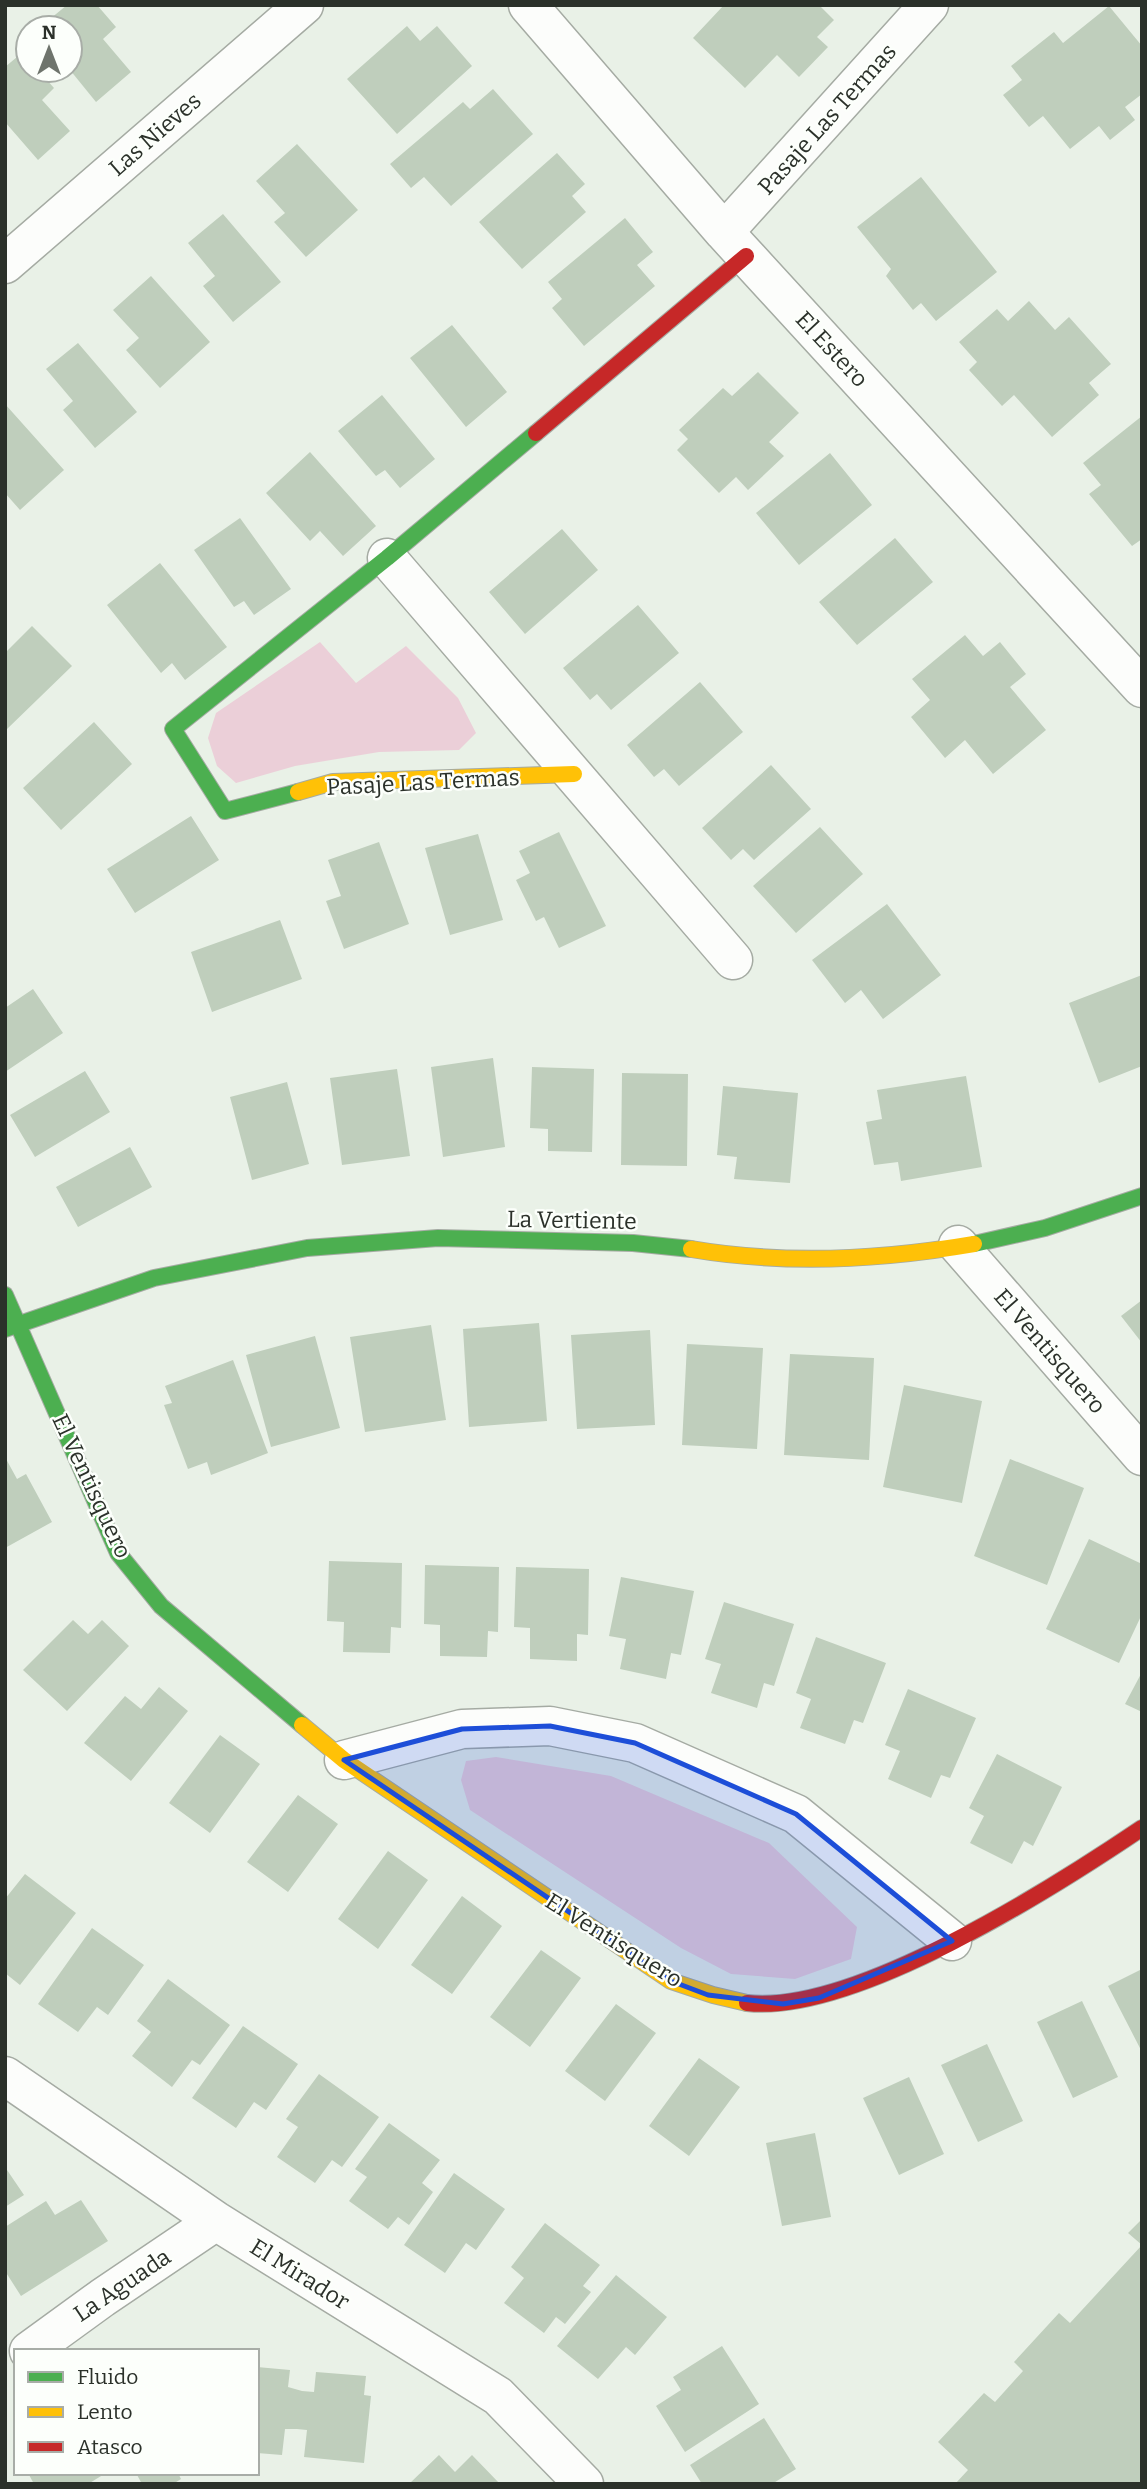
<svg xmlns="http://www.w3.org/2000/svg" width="1147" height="2489" font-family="Bitter,serif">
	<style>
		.green { fill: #ebcfd8 }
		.building { fill: #bfcebc }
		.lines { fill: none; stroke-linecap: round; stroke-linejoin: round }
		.street-casing { stroke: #a5aba3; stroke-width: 41 }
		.fast-casing { stroke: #a5aba3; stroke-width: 18 }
		.slow-casing { stroke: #a5aba3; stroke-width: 18 }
		.jam-casing { stroke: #a5aba3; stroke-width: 18 }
		.street { stroke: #fcfdfb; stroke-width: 38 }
		.fast { stroke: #4caf50; stroke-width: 16 }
		.slow { stroke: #ffc107; stroke-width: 16 }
		.jam { stroke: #c62828; stroke-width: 16 }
		.marked { fill: #1d4ed8; fill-opacity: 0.2; stroke: #1d4ed8; stroke-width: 5; stroke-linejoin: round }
		.labels { text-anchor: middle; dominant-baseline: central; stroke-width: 5; stroke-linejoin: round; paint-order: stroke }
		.street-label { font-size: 23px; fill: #2b312a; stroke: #fcfffb }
	</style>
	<rect width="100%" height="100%" fill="#e9f1e7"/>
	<!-- green -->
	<path class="green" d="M320,642l36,41 50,-37 52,52 18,35 -17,17 -80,2 -84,14 -59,17 -19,-17 -9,-28 8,-25z
		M496,1757l115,19 158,67 88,84 -6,32 -56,20 -64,-5 -50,-26 -211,-138 -9,-30 5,-19z"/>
	<!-- building -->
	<path class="building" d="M67,5h30l19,22 -13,12 28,33 -35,30 -26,-32v-42h-31z
		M724,5h95l15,15 -17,17 11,10 -29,30 -22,-22 -32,33 -52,-50z
		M1109,6l33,40v48l-17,13 10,13 -25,20 -11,-14 -29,23 -27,-33 -14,11 -26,-32 19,-15 -11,-14 43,-34 9,11z
		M407,26l13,15 17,-15 35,40 -75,68 -50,-55z
		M23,52l5,6v12h10l16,18 -12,12 28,31 -32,29 -33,-38v-55z
		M493,89l40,45 -82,72 -27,-29 -13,11 -21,-24 73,-62 7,7z
		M297,144l61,66 -52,47 -32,-35 11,-9 -29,-32z
		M557,153l28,31 -13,12 14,16 -64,57 -43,-47z
		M921,177l76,95 -61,49 -15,-18 -8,7 -27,-34 5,-7 -34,-42z
		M223,214l58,68 -48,40 -30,-36 12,-10 -27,-33z
		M625,218l28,34 -16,13 18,21 -71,60 -32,-38 10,-9 -14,-17z
		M151,276l59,66 -50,46 -34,-38 13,-12 -26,-28z
		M1029,301l26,29 14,-13 42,47 -22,19 10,12 -47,42 -38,-42 -12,11 -33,-36 8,-8 -18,-20 38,-33 11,12z
		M452,325l55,67 -41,35 -56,-69z
		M78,343l59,69 -42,36 -32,-38 10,-9 -27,-32z
		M758,372l41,41 -30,29 15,14 -36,34 -12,-13 -17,16 -42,-43 11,-11 -9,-9 44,-42 9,8z
		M382,395l53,64 -35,29 -15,-18 -9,6 -38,-45z
		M5,404l59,66 -44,40 -15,-17z
		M1142,416v123l-10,7 -43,-52 12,-9 -18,-22z
		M310,452l66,74 -33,30 -23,-25 -10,10 -44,-48z
		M830,453l42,52 -73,60 -43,-52z
		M240,518l51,71 -37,26 -10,-14 -10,6 -40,-57z
		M562,529l36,41 -73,64 -36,-42z
		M895,538l38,44 -76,63 -38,-43z
		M160,563l67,84 -42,33 -13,-17 -11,10 -54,-68z
		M638,605l41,48 -68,57 -14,-16 -7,6 -27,-32z
		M32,626l40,40 -67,65v-78z
		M965,635l18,21 17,-14 26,32 -16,13 36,43 -53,44 -28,-34 -20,18 -34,-41 19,-17 -18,-21z
		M700,682l43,50 -64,54 -15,-17 -10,8 -27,-32z
		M94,722l38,42 -71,66 -38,-42z
		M771,765l40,44 -57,51 -11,-11 -12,11 -29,-32z
		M191,816l28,44 -84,53 -28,-44z
		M820,827l43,47 -67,59 -43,-47z
		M559,832l47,94 -47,22 -15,-31 -8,4 -20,-41 14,-7 -11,-22z
		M478,834l25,86 -53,15 -25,-87z
		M379,842l30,82 -65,25 -18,-48 15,-5 -13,-36z
		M887,904l54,71 -58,44 -22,-29 -16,13 -33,-43z
		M280,920l22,59 -90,33 -21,-60z
		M1142,975v91l-43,17 -30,-80z
		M33,989l30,44 -58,39v-64z
		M493,1058l12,89 -62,10 -12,-90z
		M532,1067l62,2 -2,83 -44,-1v-22l-18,-1z
		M397,1069l13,87 -68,9 -12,-87z
		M85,1071l25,41 -75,45 -25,-42z
		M622,1073l66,1 -1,92 -66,-1z
		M966,1076l16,91 -81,14 -3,-19 -24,3 -8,-43 16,-3 -5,-29z
		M287,1082l22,82 -57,16 -22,-83z
		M723,1086l75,7 -8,90 -56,-4 3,-22 -20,-2z
		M130,1147l22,40 -74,40 -22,-40z
		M1142,1300v43l-21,-27z
		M539,1323l8,98 -78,6 -6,-98z
		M431,1325l15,95 -81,12 -15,-95z
		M650,1330l5,95 -78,4 -6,-94z
		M315,1336l25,92 -69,19 -25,-92z
		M687,1344l76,4 -6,101 -75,-4z
		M790,1354l84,4 -5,102 -85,-5z
		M233,1360l35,93 -57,22 -4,-13 -19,7 -24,-64 8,-2 -7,-17z
		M904,1385l78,16 -20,102 -79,-16z
		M5,1457l12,22 9,-5 26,48 -47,26z
		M1010,1459l74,29 -37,97 -73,-29z
		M1089,1539l53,25v50l-23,49 -73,-34z
		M329,1561l73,2 -1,65 -10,-1 -1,26 -47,-1 1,-30 -17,-1z
		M425,1565l74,2 -1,65 -10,-1 -1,26 -47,-1v-31l-16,-1z
		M516,1567l73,2 -1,66 -11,-1v27l-47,-2v-31l-16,-1z
		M621,1577l73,14 -13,64 -10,-2 -5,26 -46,-10 6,-30 -17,-3z
		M724,1602l70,22 -20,62 -10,-3 -7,25 -46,-15 10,-29 -16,-5z
		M73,1620l15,14 14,-14 27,26 -62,65 -44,-41z
		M816,1637l70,26 -23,60 -9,-3 -9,24 -45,-16 11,-29 -15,-6z
		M1142,1672v40l-17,-8z
		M159,1687l29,24 -57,70 -47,-38 41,-47 16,13z
		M908,1689l68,29 -26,60 -9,-3 -10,23 -43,-19 12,-28 -15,-6z
		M220,1735l40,29 -50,69 -41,-30z
		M997,1754l65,33 -29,59 -9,-5 -12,23 -42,-21 14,-27 -15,-8z
		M298,1795l40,29 -50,68 -41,-30z
		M388,1851l40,29 -50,69 -40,-30z
		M25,1874l51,39 -56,72 -15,-12v-74z
		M462,1896l40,30 -50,68 -41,-29z
		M92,1928l52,37 -36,50 -11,-8 -19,25 -40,-28z
		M541,1950l40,28 -51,69 -40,-30z
		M1142,1969v83l-34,-66z
		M168,1979l62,46 -30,40 -8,-5 -20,27 -40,-31 19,-24 -14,-11z
		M1082,2001l36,76 -45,21 -36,-76z
		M616,2004l40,29 -51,68 -40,-30z
		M243,2026l55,38 -32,46 -12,-8 -18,26 -44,-30z
		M987,2044l36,77 -45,21 -37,-77z
		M699,2058l41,29 -51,69 -40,-30z
		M319,2074l60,43 -37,50 -10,-7 -17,23 -38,-26 21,-30 -12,-8z
		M909,2077l35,77 -45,21 -36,-77z
		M389,2123l51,37 -18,23 11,9 -24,33 -11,-8 -10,12 -39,-28 18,-24 -12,-8z
		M815,2133l16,84 -49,9 -16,-83z
		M5,2167l19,28 -19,12z
		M454,2173l51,36 -29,41 -10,-7 -21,30 -41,-28z
		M81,2200l27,41 -87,55 -16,-25v-44l41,-26 9,14z
		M1142,2219v26l-14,-12z
		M545,2223l55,42 -17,21 8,6 -26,32 -9,-7 -12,16 -40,-30 20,-25 -13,-11z
		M1142,2245v235l-4,4h-183l13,-14 -30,-28 46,-49 11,9 28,-31 -9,-9 45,-49 11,10z
		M616,2275l51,42 -32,38 -9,-8 -28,32 -41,-33z
		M722,2346l37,58 -74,48 -29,-46 25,-16 -8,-13z
		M257,2367l33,3 -2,17 14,4 12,1 2,-20 50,4 -2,19 7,1 -7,67 -60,-6 3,-27 -10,-1h-12l-3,26 -25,-2z
		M764,2418l32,51 -24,15h-70l-12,-19z
		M439,2455l16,17 17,-17 28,29h-91z
		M28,2473h78l-18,11h-54z
		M136,2473h42l3,6 -8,5h-31z"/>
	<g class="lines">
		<!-- street casing -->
		<g class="street-casing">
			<path id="street" d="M528,5l196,227 418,456
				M724,232l205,-227
				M5,264l299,-259
				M387,558l346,402
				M958,1245l184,211
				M344,1760l118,-31 88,-3 85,17 161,71 156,127
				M5,2076l211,145 282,175 86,88
				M29,2351l73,-53 114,-77"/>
		</g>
		<!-- fast casing -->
		<g class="fast-casing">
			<path id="fast" d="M298,792l-73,19 -52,-82 214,-171 149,-125
				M974,1244l71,-16 97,-32
				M5,1295l113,258 43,53 141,119
				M5,1329l149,-51 153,-30 131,-10 195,5 58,6"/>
		</g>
		<!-- slow casing -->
		<g class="slow-casing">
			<path id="slow" d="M298,792l35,-10 241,-8
				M691,1249c94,16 190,11 283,-5
				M302,1725l42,35 327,221 42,14 34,8"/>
		</g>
		<!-- jam casing -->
		<g class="jam-casing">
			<path id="jam" d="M536,433l210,-177
				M747,2003c107,12 306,-115 395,-175"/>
		</g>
		<!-- street -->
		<use href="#street" class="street"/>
		<!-- fast -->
		<use href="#fast" class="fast"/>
		<!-- slow -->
		<use href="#slow" class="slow"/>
		<!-- jam -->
		<use href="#jam" class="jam"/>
	</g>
	<!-- marked area -->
	<path class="marked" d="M550,1726l85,17 161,71 156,127 -133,57 -36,6 -75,-9 -37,-14 -327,-221 118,-31z"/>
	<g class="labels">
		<!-- street labels -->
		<g class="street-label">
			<text transform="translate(827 119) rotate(-48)">Pasaje Las Termas</text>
			<text transform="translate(155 134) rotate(-41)">Las Nieves</text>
			<text transform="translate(832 349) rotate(47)">El Estero</text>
			<text transform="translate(423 782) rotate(-3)">Pasaje Las Termas</text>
			<text transform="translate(572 1220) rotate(1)">La Vertiente</text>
			<text transform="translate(1050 1351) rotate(49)">El Ventisquero</text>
			<text transform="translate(92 1486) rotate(65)">El Ventisquero</text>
			<text transform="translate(614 1940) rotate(32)">El Ventisquero</text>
			<text transform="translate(300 2274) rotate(32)">El Mirador</text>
			<text transform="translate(122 2285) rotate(-34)">La Aguada</text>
		</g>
	</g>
	<!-- border -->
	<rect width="1147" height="2489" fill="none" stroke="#2b312a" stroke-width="14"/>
	<!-- legend -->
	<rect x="14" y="2349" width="245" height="126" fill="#fcfffb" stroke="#a8ada7" stroke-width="2"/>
	<rect x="28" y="2372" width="35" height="10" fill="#4caf50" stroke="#a8ada7" stroke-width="2"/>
	<text x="77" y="2384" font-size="21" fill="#2b312a">Fluido</text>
	<rect x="28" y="2407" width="35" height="10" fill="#ffc107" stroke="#a8ada7" stroke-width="2"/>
	<text x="77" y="2419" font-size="21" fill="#2b312a">Lento</text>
	<rect x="28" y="2442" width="35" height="10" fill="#c62828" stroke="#a8ada7" stroke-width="2"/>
	<text x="77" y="2454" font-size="21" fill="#2b312a">Atasco</text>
	<!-- north arrow -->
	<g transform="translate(49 49)"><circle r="33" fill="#fcfffb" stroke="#a8ada7" stroke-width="2"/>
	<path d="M0-5L12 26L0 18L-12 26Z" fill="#6e746c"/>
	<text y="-10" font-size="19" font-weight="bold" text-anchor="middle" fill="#2b312a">N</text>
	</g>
</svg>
